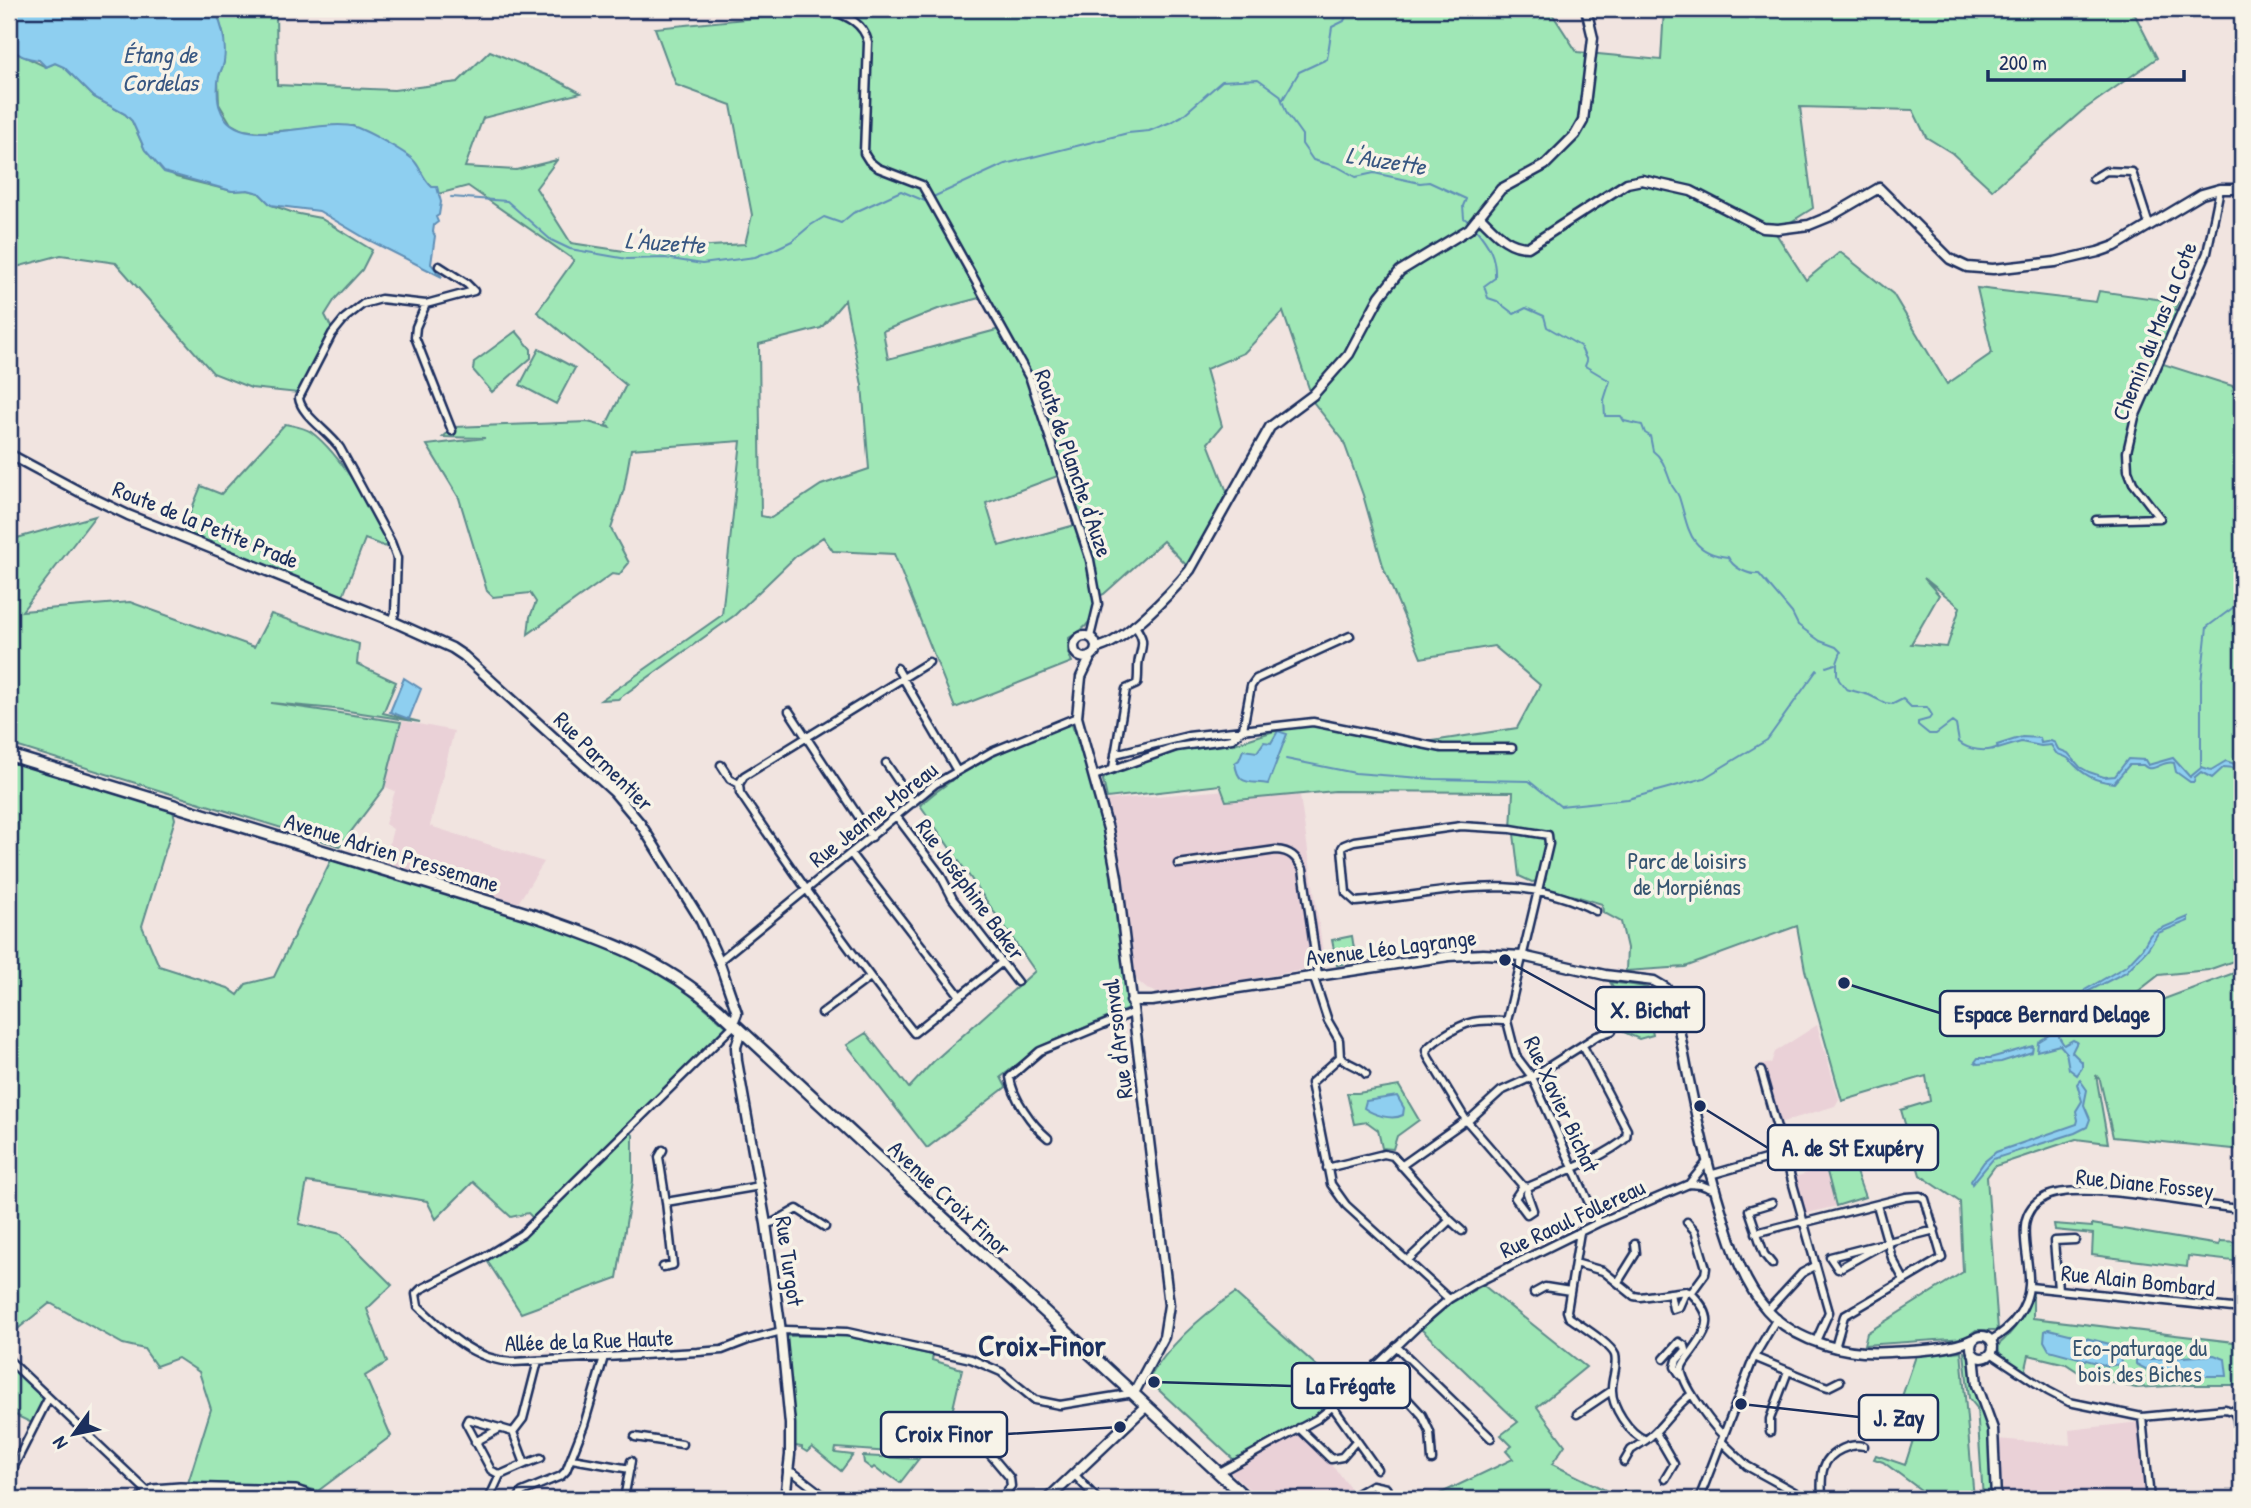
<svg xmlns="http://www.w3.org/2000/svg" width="2251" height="1508" font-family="'Patrick Hand',sans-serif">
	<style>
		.built { fill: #ead1d7 }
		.green { fill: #9fe7b6; stroke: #5d8b8a; stroke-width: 2; fill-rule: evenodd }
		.water { fill: #8ecff0; stroke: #608fb6; stroke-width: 2 }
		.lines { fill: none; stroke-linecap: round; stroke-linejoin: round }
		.stream { stroke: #608fb6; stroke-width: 2 }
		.minor-casing { stroke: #1b2f5e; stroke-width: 11 }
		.tertiary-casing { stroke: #1b2f5e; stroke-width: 13 }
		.secondary-casing { stroke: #1b2f5e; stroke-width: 14 }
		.primary-casing { stroke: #1b2f5e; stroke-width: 15 }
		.minor { stroke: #f7f3e8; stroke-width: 6 }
		.tertiary { stroke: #f7f3e8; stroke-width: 8 }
		.secondary { stroke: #f7f3e8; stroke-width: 9 }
		.primary { stroke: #f7f3e8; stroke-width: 10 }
		.labels { text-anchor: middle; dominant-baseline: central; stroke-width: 7; stroke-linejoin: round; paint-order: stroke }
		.street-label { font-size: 23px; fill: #1b2f5e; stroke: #f7f3e8 }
		.park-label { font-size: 23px; fill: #355470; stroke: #f7f3e8 }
		.water-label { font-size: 24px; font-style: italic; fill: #385782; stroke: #f7f3e8 }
		.district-label { font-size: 30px; font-weight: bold; fill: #1b2f5e; stroke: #f7f3e8 }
		.leader { fill: none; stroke: #1b2f5e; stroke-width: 2.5 }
		.callout-dot { fill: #1b2f5e; stroke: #f7f3e8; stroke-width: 2.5 }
		.callout { fill: #f7f3e8; stroke: #1b2f5e; stroke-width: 2.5 }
		.callout-label { font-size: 24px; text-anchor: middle; font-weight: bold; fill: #1b2f5e }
	</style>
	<rect width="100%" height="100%" fill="#f1e4e0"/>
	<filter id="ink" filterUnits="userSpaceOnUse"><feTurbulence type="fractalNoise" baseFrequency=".0143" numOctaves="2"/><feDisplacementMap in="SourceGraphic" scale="14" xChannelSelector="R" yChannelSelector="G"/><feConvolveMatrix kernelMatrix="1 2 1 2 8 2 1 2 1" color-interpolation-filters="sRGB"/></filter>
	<g filter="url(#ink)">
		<!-- built -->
		<path class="built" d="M403,721l51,10 -24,95 114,36 -26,41 -134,-40 9,-34 -8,-5 10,-33 -12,-5z
			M1251,788l49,8 25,170 -162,29 -16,-6 -13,-11 -27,-178z
			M1817,1025l22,74 -4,7 -56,17 -17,-58 9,-2 4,-11z
			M1826,1168l10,38 -32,8 -10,-37z
			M2140,1422l6,77h-144l-5,-60 73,6 -1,-15z
			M1299,1434l40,39 13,18 -1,5 -5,3h-86l-31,-28z"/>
		<!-- green -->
		<path class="green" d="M9,9l4,42 33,16 9,-4 9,4 30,30 31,17 7,7 13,29 31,27 56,14 16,-1 11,3 12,12 23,8 26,5 52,32 -10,20 -27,29 -10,16 7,14 -34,64 -47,-5 -38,-15 -97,-110 -55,-8 -52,14z
			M215,9h61l1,76 117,5 64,-8 32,-31 63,27 28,15 -98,25 -18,49 51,3 41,-10 -21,28 35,55 53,8 121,-7 7,-29 -21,-110 -55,-20 -21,-57 119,-12 -1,-7h776l28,43 84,8 3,-51h468l25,49 -75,53 -90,79 -40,-37 -26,-16 -13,-27 -113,-3 13,101 -38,24 31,48 34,-28 53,42 54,90 45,-31 -15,-65 119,14 3,-11 79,11 -3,8 9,4 -21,50 79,25v569l-34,12 -49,5 -50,39 7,3 126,-47v180l-129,-13 -13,-57 -4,-5 12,68 -32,-4 -81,27 -8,11 11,153h-22l-11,8 -101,7 3,-12 96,-61 -3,-70 -40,-27 -19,-65 29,-9 -4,-25 -84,25 -37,-131 -8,-44 -112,41 -59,4 1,-23 -6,-26 -18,-10 -1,-8 -30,-9 -35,-3 11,-57 -37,-6 2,-37 -178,-1 -109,10 -6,-16 -113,13 -4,-18 3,-4 42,-17 34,-9 52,-6 37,-12 25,-5 1,-3 129,18 91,-14 23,-43 -46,-39 -73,12 -37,-89 -21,-74 -20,-55 -29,-37 -31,-91 -39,41 -38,16 16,57 -14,17 19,49 -39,75 -25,-26 -59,53 -9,4c-2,22 -6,29 -26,40l-1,15 4,9 -117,46 -61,-154 -61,-3 -10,-14 -27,19 -61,59 -117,84 -17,1 121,-85 19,-174 -110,8 -7,40 -13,40 18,34 -10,12 -7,-1 -84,60 2,-17 6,-15 -6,-9 -37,4 -6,-6 -28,-93 -32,-53 58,-7 -42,-1 11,-10 134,-5 23,6 -5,-3 20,-40 -89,-73 37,-52 -106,-74 -30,8 -1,-7h-5l-9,-8 -8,-15 -62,-38 -91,6 -20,-2 -11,-6 -12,-20 -1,-25 6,-17v-26zM983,297l17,32 -112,30 -5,-28 55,-22zM845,300l17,85 7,84 -48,16 -50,33 -10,-2 -2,-172 62,-16zM1060,475l15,50 -76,21 -13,-43zM1924,578l36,29 -13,40 -36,-3 28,-49z
			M516,331l15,18v9l-39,34 -19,-22 1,-8z
			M539,349l36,19 -19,36 -36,-19z
			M285,424c8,2 19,3 26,8 30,22 64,81 78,116l-24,-9 -22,57 -157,-63 -2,-5 17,-42 20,8z
			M95,516l-73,95 108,-9 124,45 17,-33 88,30 -2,20 39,18 -13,31 37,9 -85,-13 -64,-6 130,19 -17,66 -44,58 -331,-102v-189l4,-1 -3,-14z
			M1071,722l28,84 11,62 18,141 -87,37 -40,31 5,10 -79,61 -80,-103 19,-12 43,55 24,-26 102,-91 -115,-166c44,-40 98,-60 151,-83z
			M9,760l164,51 2,8 -33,107 17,40 69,22 10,7 8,-11 28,-7 57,-117 218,64 96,40 21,10 60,52 -2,5 -190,188 -6,-6 -17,4 -38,-35 -37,37 -9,-18 -120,-19 -8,42 42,10 51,51 -25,24 20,53 -22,14 26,60 -73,55 -19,-5 -111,-3 23,-74 -12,-37 -21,-14 -22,8 -12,-17 -21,-5 -73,-41 -41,33z
			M1514,834l30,4 3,6 -9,37 -6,1 -13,-6z
			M1352,936l4,25 -19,4 -5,-25z
			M1610,982c31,5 46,0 61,31l-22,3 4,19 -14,4 -15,-7v-8l9,-6z
			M1399,1086l20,34 -22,16 -4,13 -11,-1 -4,-18 -11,-8 -13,2 -7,-31h11z
			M630,1131l3,4v46l-16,97 -96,35 -35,-54 37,-23z
			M1852,1161l13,36 -29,9 -10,-38z
			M2054,1224l38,3v-3l127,21 1,-4 22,1v20l-54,-6 -1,11 -95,-12 1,-21 -38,-4z
			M1483,1285l103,82 -49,40 28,38 -13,19 59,29 26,-2 19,8h-227l84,-40 -7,-8 6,-5 -11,-11 17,-13 -97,-93 31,-27z
			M2033,1291v27l209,25v42h-56l-50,3 -50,-11 -20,-13 -37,-9 -4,18 -24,-17 -4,-10c19,-16 28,-32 36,-55z
			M1235,1293l110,98 -30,26 -81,43 -86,-80c21,-35 53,-64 87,-87z
			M786,1336h59l88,19 -1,5 30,9 -11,48 -51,66 -14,-10 -2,2 -10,-8 -2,2 -8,-6 -1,-7 53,3 1,-5 -81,-6 -1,5 18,2 -12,16 -29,-24 -5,5 -5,-3v-2l-7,-1z
			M1961,1351l13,148h-41l-50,-37 -9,-3 2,-4 29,10 8,-25 -23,-9 26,-75z
			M1964,1352l6,4 7,40 11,27 5,76h-10l-6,-91 -8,-10z
			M9,1365l36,35 -11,24 -25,-12z"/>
		<!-- water -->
		<path class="water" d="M10,9h205c7,16 12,34 9,52 0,5 -4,10 -5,15 -2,8 -2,25 1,32 15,48 100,8 135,19 10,3 55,27 60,35 6,7 8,17 17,25h5l4,15 -2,13 -3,2 2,5 -4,3 -1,7 2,4 -4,28 11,13 -77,-39 -46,-27 -48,-6 -12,-12 -11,-3 -16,1 -68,-19 -19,-22 -13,-29 -7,-7 -31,-17 -30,-30 -9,-4 -9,4 -7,-7c-39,-4 -25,-23 -29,-51z
			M404,678l17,11 -12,30 -19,-7z
			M1278,731l9,3 -19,50c-20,-3 -30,2 -33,-21l4,-3 4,-10 14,2 7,-10 7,1z
			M2022,737l18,1 1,5 10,-2 4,2 3,6 10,4 12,14 9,5 15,5 11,-1 13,-17 17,1 3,5 25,-7 17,19 12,-10 9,3 15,-9 15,5 1,6 -7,-4 -11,-1 -12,11 -11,-6 -6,5 -1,5h-4l-14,-10 -2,-9c-11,-4 -21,12 -31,2h-14l-15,18c-20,-2 -31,-8 -44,-23 -3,-4 -9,-4 -14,-7l-5,-8 -10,1 -20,-4 -23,7 -1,-4z
			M2188,917v4l-30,12 -11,17 -21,22 -39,20 -2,18 -13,13 -1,-3 11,-10 1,-16 2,-4 41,-24 16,-17 8,-14 5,-4z
			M2057,1030l5,1 -3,6 5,8 9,-5 4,2 -5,10 10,10v6l-5,7 -8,-6 -3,-17 -6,-7 -23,6 1,-9z
			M2033,1046l-1,6 -31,10 -23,2 -3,-2 3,-4h12z
			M2080,1080l7,10 -3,15 6,14 -3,8 -12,6 -82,26 -21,25 -1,-3 13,-19 12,-10 81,-28 1,-4 -2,-9 6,-10 -5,-17z
			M1397,1096l7,12 -1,7c-11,6 -29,0 -39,-7l2,-7z
			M2049,1329l61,15 10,6 1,14 -13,2 -59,-16 -5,-9 1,-10z
			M2214,1355l11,4 2,17h-68l-23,-12v-4z"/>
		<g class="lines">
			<!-- stream -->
			<path class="stream" d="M1283,99l16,-27 28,-13 5,-32 12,-6 5,-12
				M451,197l56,4 44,39 19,9 57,10 38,-1 37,6 53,-7 18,-7 19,-9 19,-16 13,-8 17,6 12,-10 48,-22 24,10 3,-1
				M933,197l72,-33 123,-31 21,-2 22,-9 11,-6 40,-35 36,-2 22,16 7,19 15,21v9l11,16 25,7 18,10 18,-4 46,10 9,-1 37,17 -3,7 1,12 5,4
				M1475,228c14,17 21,28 20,50l-11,8 4,12 9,3 17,13 12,-6 18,8 3,11 33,19 7,15 -2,5 25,15 -6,19 1,16h16l3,5 18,4 3,8 5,3 3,15c11,8 13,20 18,32 1,5 6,8 8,14 10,31 9,56 49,60 5,11 20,18 31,17l33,39 6,12 22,16 16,6 5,5 -4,11v11l2,6 7,9 23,6 16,8 8,1 10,-5 8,8h16l5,8 -3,4 -11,3v3l11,9h7l16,-12 4,3 3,17c9,8 28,11 39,5
				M1826,667l9,-3
				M1286,759l69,14 79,6 95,2 31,25 68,-7 76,-21 63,-38 50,-70
				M2201,767v-85l6,-55 35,-26"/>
			<!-- minor casing -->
			<g class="minor-casing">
				<path id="minor" d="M829,9c17,7 34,13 39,33l-4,111 5,8 9,7 44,17 108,194 60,181 8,44 -8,33
					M2093,179l13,-8 26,1 17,53
					M426,304l-10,23 -1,10 37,94
					M2160,518l-27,-35 -5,-13 -1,-18 8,-35 72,-164 13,-64
					M2096,520l64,-2
					M392,621l3,-8 2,-55 -6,-16 -51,-94c-11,-16 -39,-33 -41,-50l33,-64 13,-16 18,-14 18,-5 45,5 48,-13 -7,-7 -28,-18
					M929,662l-185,114 -5,8 1,9c55,82 112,162 174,240l87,-70
					M897,668l60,103
					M789,711l83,126
					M1243,729l8,-43 5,-7 94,-43
					M1115,754l73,-18 125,-14 129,26h70
					M886,763l27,40
					M721,765l9,14 9,5
					M1113,768l13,-79 11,-5c2,-8 0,-17 2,-25 4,-15 6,-20 -5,-34
					M1094,776l82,-29 56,-8 11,-10
					M897,817l43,57 13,25 64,83
					M851,854l109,142
					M1178,864l98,-14c15,1 20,7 27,19l15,106
					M1596,911c-83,-43 -154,-16 -240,-9l-10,-9 -4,-45 2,-3 10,-4 107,-15 50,3 37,6 1,9 -42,177 9,35 16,21 66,146
					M719,961l216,-177 56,-32 86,-35
					M1313,975l15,46 11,19 1,17 -29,26 20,101 15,21 103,94
					M822,1013l48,-36
					M1507,1021c-9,0 -19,-1 -28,0 -16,1 -42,17 -53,29l2,7 38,63 57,66 5,1c27,-12 77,-29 98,-49l1,-8 -44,-84
					M734,1025l-212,209 -39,24 -62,31 -5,5 2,12c28,27 55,54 95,56l185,-10 24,-2 26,-10 37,-10 62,2 124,27 30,13 34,28 25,5 74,-12
					M1340,1057c8,8 20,9 26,17
					M1761,1071l68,241 -13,29
					M1467,1122l34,-31 31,-14 65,-41 15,-5
					M1048,1138c-16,-13 -36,-41 -38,-61l30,-26 92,-38
					M663,1150l-4,7 7,45
					M1401,1166l65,-46
					M1327,1168l57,-14 9,2 57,64 -43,41
					M1710,1175l73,-21
					M1689,1184l18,-22
					M1523,1186l-8,12 12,16 6,-4 -6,-17 1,-6
					M1772,1203l-23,7 15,44 8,10
					M1877,1205l15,53 12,22
					M1450,1220l12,11
					M1687,1222l8,9 11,37 -1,6 -14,19
					M1802,1223l104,-26 14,-1 5,3 17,59 -98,58 -9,32
					M766,1224l8,-2 23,-13 28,18
					M1580,1232l-13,79 2,6c11,8 42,27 46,38 3,11 -3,22 -3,33 -1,18 17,46 34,52 18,-13 28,-34 46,-46
					M1756,1233l46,-12
					M1887,1242l-49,27 -8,-12 105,-27
					M1575,1263l28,8 31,25 6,1 46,-6 5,2
					M663,1267l10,-2 -7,-63 94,-16
					M1618,1282l18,-29 -1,-9
					M2030,1287l212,22
					M2058,1289l-4,-48 21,-1
					M1534,1293l11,-6 25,4
					M1670,1293l3,16 6,-2 7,-16
					M1691,1293c24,24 19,34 0,60 -3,4 -8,10 -9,14 -4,13 31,59 41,68
					M1768,1310l34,-37 13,-7
					M1991,1340c20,-11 37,-32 38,-55 2,-30 -19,-71 16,-88 36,-18 152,9 197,12
					M1396,1346l95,92
					M1991,1353l57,38 21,11 73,15 83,-8 9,3 3,7 5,57
					M1754,1357l68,28 6,2 12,-6
					M1664,1359l15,-17 6,4 1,4 -9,10 -2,7 6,9
					M9,1360l140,133
					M1376,1365l46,50 8,17 2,28
					M1333,1407l44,62
					M1577,1414l34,-23
					M2142,1417l8,82
					M1299,1428l32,31 11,-2 14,-16
					M1770,1432v-13l18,-48
					M1656,1433l18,31 -9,15
					M635,1437l47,7
					M963,1441l15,-1 32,38 1,8 -10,13
					M1721,1441l26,25 60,33
					M475,1442l26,-14
					M572,1459l58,10
					M1624,1462l7,-12 15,-10
					M525,1464l16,-6
					M787,1471l7,2 34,26
					M1218,1473l99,-54 26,-21 78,-75 28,-24 25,-15 124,-61 91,-39 12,1 13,5
					M1074,1474l23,25
					M500,1475l25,-11 -12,-32
					M9,1476l39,-77
					M489,1499l11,-24 -9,-5 -25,-47 2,-4 45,13 10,-13 15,-58
					M518,1499l4,-7 39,-16 5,-5 18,-46 20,-68
					M624,1499l7,-38
					M1348,1499l24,-14 14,3 5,9
					M1699,1499l55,-142 23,-39
					M1822,1499c-1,-21 -3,-40 20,-50 8,-4 14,-5 22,-3
					M1856,1499h19"/>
			</g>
			<!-- tertiary casing -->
			<g class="tertiary-casing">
				<path id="tertiary" d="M1479,216c15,14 27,31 49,31l99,-64 15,-3 49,11 72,37 15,1 31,-4 22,-9 48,-28 71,71 17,8 26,2 62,-7 43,-10 17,-6 87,-52 18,-5h22
					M9,454l71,38 48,23 264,106 60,27 12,8 150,136 26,31 60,96 19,42 18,52 -4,10
					M1074 647a11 11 0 1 1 22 0a11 11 0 1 1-22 0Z
					M1096,648c26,-3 77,-57 94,-78l80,-143 43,-32 36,-41 31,-58 20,-25 69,-42 32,-40 44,-24 30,-30 8,-14 10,-83 -7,-29
					M1091,656l-10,21 -4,40 31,112 9,48 52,428 -5,32 -30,56
					M1131,1001h21l297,-45 34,-2 39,2 83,19 49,6 12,7 9,19c13,72 27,143 49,213 10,32 20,64 43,90 30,33 80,45 123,42 24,-1 62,-2 83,-13
					M741,1031l-5,16 1,14 29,163 15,107 9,93v31l-5,44
					M1971 1347a11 11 0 1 1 22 0a11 11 0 1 1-22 0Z
					M1974,1355l3,30 16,44 3,70"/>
			</g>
			<!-- secondary casing -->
			<g class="secondary-casing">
				<path id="secondary" d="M141,1499l12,-9 27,-2 116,3 22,8
					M1048,1499l98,-93"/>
			</g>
			<!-- primary casing -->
			<g class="primary-casing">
				<path id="primary" d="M9,755l526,161c70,24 126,43 183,93l529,490"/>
			</g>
			<!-- minor -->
			<use href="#minor" class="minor"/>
			<!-- tertiary -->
			<use href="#tertiary" class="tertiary"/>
			<!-- secondary -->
			<use href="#secondary" class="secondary"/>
			<!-- primary -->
			<use href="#primary" class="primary"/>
		</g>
	</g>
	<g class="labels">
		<!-- street labels -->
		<g class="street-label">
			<text transform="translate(2154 331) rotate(-68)">Chemin du Mas La Cote</text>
			<text transform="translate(1074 463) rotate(71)">Route de Planche d'Auze</text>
			<text transform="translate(206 524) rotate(22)">Route de la Petite Prade</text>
			<text transform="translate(604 761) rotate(45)">Rue Parmentier</text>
			<text transform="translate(873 814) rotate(-38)">Rue Jeanne Moreau</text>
			<text transform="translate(392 852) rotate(17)">Avenue Adrien Pressemane</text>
			<text transform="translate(971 889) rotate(54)">Rue Joséphine Baker</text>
			<text transform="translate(1391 947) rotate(-7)">Avenue Léo Lagrange</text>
			<text transform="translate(1117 1039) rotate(-97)">Rue d'Arsonval</text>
			<text transform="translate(1562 1104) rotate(65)">Rue Xavier Bichat</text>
			<text transform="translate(2145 1183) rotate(6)">Rue Diane Fossey</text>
			<text transform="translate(950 1198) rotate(43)">Avenue Croix Finor</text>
			<text transform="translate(1572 1218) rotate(-25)">Rue Raoul Follereau</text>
			<text transform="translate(790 1261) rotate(82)">Rue Turgot</text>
			<text transform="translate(2138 1280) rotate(6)">Rue Alain Bombard</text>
			<text transform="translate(589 1340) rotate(-2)">Allée de la Rue Haute</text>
		</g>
		<!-- park labels -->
		<g class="park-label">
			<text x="1687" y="860">Parc de loisirs<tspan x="1687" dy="26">de Morpiénas</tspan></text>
			<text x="2140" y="1347">Eco-paturage du<tspan x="2140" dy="26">bois des Biches</tspan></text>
		</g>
		<!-- water labels -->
		<g class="water-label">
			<text x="160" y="54">Étang de<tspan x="160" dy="28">Cordelas</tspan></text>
			<text transform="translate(1386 160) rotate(9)">L'Auzette</text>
			<text transform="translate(665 242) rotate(4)">L'Auzette</text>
		</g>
		<!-- district labels -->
		<g class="district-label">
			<text x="1042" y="1345">Croix-Finor</text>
		</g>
	</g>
	<!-- callouts -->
	<path class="leader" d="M1505 960L1596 1010M1844 983L1940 1013M1700 1106L1768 1148M1154 1382L1292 1386M1741 1404L1859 1417M1120 1427L1007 1434"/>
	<g class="callout-dot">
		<circle cx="1505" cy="960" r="7"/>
		<circle cx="1844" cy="983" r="7"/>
		<circle cx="1700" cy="1106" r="7"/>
		<circle cx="1154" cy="1382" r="7"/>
		<circle cx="1741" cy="1404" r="7"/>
		<circle cx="1120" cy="1427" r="7"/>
	</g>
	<g class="callout">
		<rect x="1596" y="987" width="108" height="45" rx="7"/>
		<rect x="1940" y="991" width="224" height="45" rx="7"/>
		<rect x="1768" y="1125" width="170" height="45" rx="7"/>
		<rect x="1292" y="1363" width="118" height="45" rx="7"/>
		<rect x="1859" y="1395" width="79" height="45" rx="7"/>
		<rect x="881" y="1412" width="126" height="45" rx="7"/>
	</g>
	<g class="callout-label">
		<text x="1650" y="1018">X. Bichat</text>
		<text x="2052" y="1022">Espace Bernard Delage</text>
		<text x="1853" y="1156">A. de St Exupéry</text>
		<text x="1351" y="1394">La Frégate</text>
		<text x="1899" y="1426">J. Zay</text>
		<text x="944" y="1442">Croix Finor</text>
	</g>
	<!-- margin -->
	<rect width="2251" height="1508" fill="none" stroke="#f7f3e8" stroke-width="35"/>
	<rect x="18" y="18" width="2216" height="1473" fill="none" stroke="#1b2f5e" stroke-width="2.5" filter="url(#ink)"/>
	<!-- north arrow -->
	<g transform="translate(74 1434) rotate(237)" stroke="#f7f3e8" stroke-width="5" paint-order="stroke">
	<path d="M0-5L12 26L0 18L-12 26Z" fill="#1b2f5e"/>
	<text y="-10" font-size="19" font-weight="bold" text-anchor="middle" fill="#1b2f5e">N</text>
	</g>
	<!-- scale -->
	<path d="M1988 70v10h196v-10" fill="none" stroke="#1b2f5e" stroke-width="3.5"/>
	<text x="1999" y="70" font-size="21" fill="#1b2f5e" stroke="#f7f3e8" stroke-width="5" paint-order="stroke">200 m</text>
</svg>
